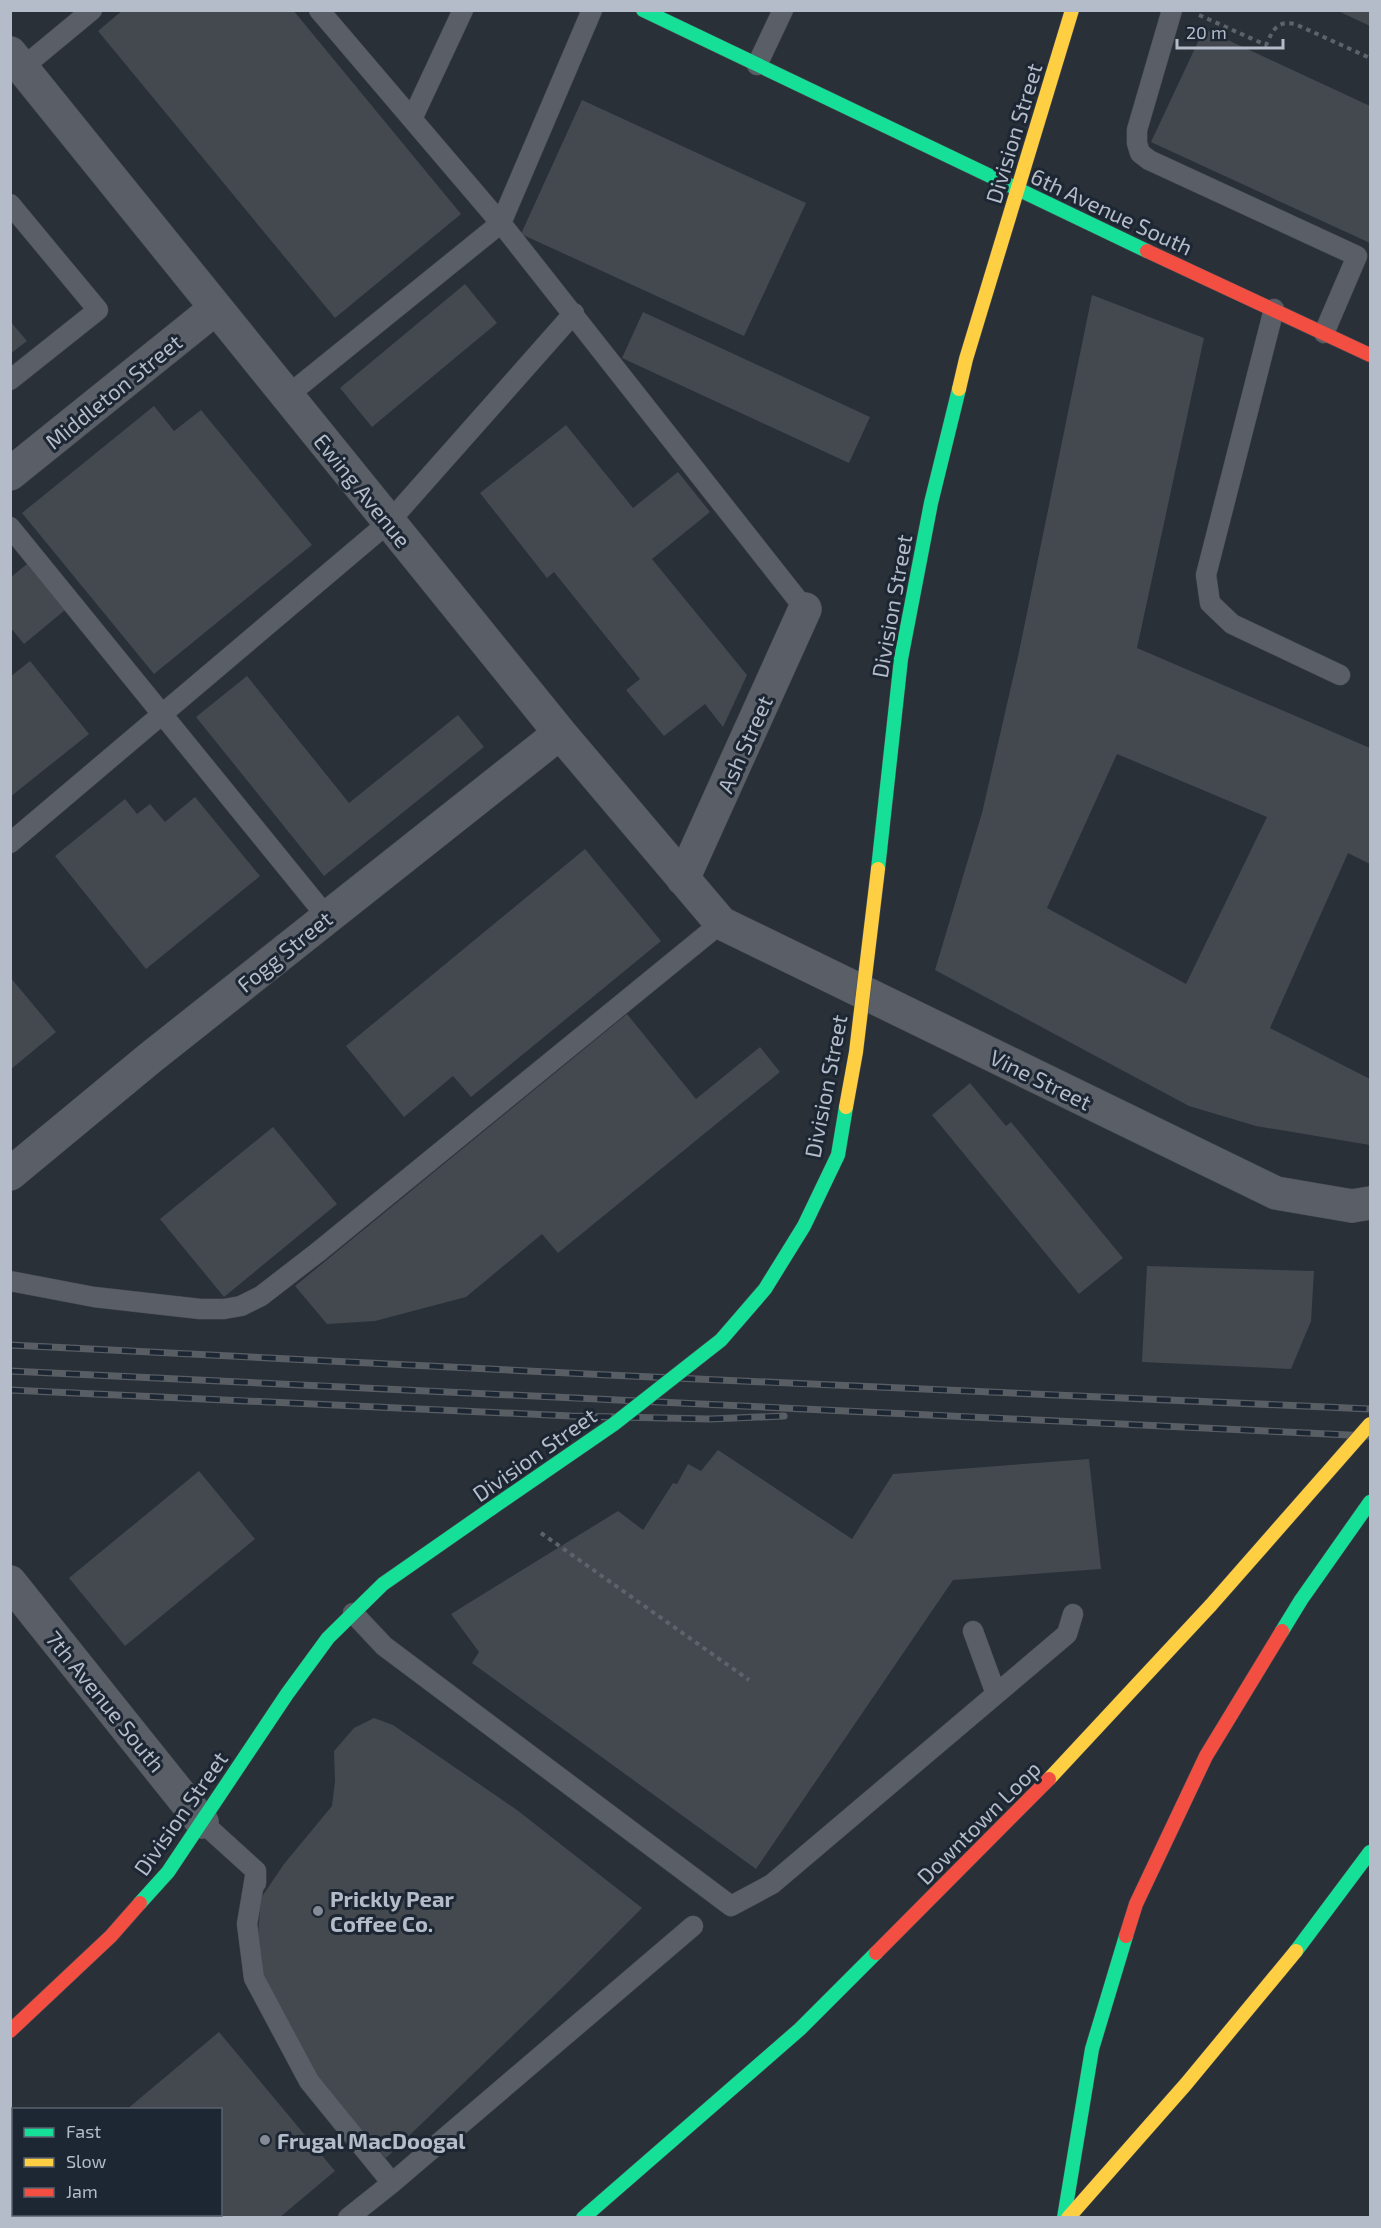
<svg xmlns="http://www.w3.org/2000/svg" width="1381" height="2228" font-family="'Exo 2',sans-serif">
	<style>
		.building { fill: #444950; fill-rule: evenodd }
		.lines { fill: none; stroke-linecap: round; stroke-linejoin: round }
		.lane-casing { stroke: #484c53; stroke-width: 21 }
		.street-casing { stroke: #484c53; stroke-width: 34 }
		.fast-casing { stroke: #484c53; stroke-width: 15 }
		.slow-casing { stroke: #484c53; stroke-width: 15 }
		.jam-casing { stroke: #484c53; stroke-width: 15 }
		.path { stroke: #5d636a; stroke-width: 4; stroke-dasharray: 4.5 4.5; stroke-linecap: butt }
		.lane { stroke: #5a5e66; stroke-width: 20 }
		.street { stroke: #5a5e66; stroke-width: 33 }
		.fast { stroke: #16e098; stroke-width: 14 }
		.slow { stroke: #ffcf43; stroke-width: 14 }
		.jam { stroke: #f24e42; stroke-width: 14 }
		.rail-casing { stroke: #595d64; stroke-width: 7 }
		.rail { stroke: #1d2633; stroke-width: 4.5; stroke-dasharray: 14; stroke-linecap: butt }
		.fast-bridge-casing { stroke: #484c53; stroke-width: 15; stroke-linecap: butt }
		.slow-bridge-casing { stroke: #484c53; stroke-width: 15; stroke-linecap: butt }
		.fast-bridge { stroke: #16e098; stroke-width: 14 }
		.slow-bridge { stroke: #ffcf43; stroke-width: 14 }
		.poi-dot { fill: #848b96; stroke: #1d2633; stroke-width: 2 }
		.labels { text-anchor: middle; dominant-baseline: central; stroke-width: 6; stroke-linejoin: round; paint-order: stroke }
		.street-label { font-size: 22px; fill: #b4bcc9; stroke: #1d2633 }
		.poi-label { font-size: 22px; font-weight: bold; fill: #b4bcc9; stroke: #1d2633; text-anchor: start }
	</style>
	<rect width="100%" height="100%" fill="#2a3038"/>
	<!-- building -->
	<path class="building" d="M123,10h170l168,204 -126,104 -237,-287z
		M1336,10h34v16z
		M1204,29l166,77v137l-219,-101z
		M582,100l224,103 -62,133 -223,-102z
		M465,284l32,39 -125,104 -32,-39z
		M1092,295l112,43 -67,310 233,100v116l-22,-11 -78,175 100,51v66l-114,-19 -67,-20 -254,-136 47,-157 37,-161zM1117,754l150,63 -81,167 -139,-76z
		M643,312l227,105 -21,46 -227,-105z
		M10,321l17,20 -17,13z
		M154,406l20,25 27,-21 111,135 -158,129 -132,-161z
		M566,425l67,83 45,-36 32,40 -58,47 95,116 -24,52 -18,-23 -41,32 -38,-46 14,-11 -86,-107 -7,6 -67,-85z
		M27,564l38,46 -41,34 -14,-17v-49z
		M30,661l59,73 -79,63v-120z
		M247,676l102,127 109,-88 26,32 -160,129 -128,-159z
		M195,797l65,79 -114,93 -91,-113 70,-57 12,15 13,-10 15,18z
		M585,849l76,92 -190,156 -18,-21 -49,41 -58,-71z
		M10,977l46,55 -46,38z
		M627,1014l69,85 64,-52 20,25 -222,181 -16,-19 -76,63 -91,24 -48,3 -32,-38z
		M970,1083l36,43 5,-4 112,136 -44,36 -147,-179z
		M273,1127l64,77 -113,93 -64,-78z
		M1147,1266l167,5 -3,50 -20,48 -149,-7z
		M718,1450l134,89 41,-65 196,-15 12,110 -148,11 -197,289 -284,-206 7,-11 -28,-38 167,-103 25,19 30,-47 4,1 11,-20 13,7z
		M199,1471l56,68 -130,107 -56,-68z
		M374,1718l19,7 124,85 125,98 -79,79 -177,171 -41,-42 -66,-92 -23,-67 5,-59 23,-34 48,-58 3,-25 -1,-30 20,-23z
		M219,2032l116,139 -56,47h-205l-3,-4h149v-104h-94z"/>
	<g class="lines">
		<!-- lane casing -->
		<g class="lane-casing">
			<path id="lane" d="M319,10l185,217 301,382
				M1172,10l-35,120v13l3,10 9,7 208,96 -33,77
				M757,65l26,-55
				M22,68l70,-58
				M412,119l51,-109
				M10,204l88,106 -88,70
				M1274,309l-68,266 4,28 22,21 108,51
				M287,396l214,-173 91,-213
				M10,527l317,390
				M10,843l379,-321 185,-209
				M10,1281l84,16 106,12h24l17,-3 20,-10 57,-44 403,-329
				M353,1613l31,33 347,260 41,-22 295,-250 6,-20
				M973,1631l23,63
				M202,1822l54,49v12
				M256,1871l-9,53 7,54 55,103 83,102
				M348,2218l44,-35 301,-257"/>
		</g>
		<!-- street casing -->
		<g class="street-casing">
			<path id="street" d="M10,53l550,680 161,190 555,270 76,13 18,-3
				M10,474l206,-166
				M683,879l122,-270
				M10,1174l140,-116 410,-325
				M10,1582l192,240"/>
		</g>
		<!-- fast casing -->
		<g class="fast-casing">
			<path id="fast" d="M643,10l504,241
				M878,869l23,-210 30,-156 28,-114
				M1282,1631l19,-31 69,-98
				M140,1903l28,-31 119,-178 41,-56 55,-54 109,-76
				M1296,1951l74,-99
				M583,2218l217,-189 76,-76
				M1064,2218l28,-169 34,-113"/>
		</g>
		<!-- slow casing -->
		<g class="slow-casing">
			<path id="slow" d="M959,389l7,-30 106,-349
				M1049,1779l162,-174
				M1068,2218l118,-134 110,-133"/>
		</g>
		<!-- jam casing -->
		<g class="jam-casing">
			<path id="jam" d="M1147,251l223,104
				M1126,1936l10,-32 70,-148 76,-125
				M876,1953l173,-174
				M10,2031l101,-95 29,-33"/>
		</g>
		<!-- path -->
		<path class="path" d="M1199,15l67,30c7,-15 11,-25 29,-21l75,34
			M541,1533l208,147"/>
		<!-- lane -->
		<use href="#lane" class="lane"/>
		<!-- street -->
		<use href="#street" class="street"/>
		<!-- fast -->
		<use href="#fast" class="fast"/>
		<!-- slow -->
		<use href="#slow" class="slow"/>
		<!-- jam -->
		<use href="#jam" class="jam"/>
		<!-- rail casing -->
		<g class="rail-casing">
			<path id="rail" d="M10,1345l598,30 762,34
				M10,1371l1360,65
				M10,1390l561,26 139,3 74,-3"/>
		</g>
		<!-- rail -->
		<use href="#rail" class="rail"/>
		<!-- fast-bridge casing -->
		<g class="fast-bridge-casing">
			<path id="fast-bridge" d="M492,1508l122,-84 107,-84 44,-51 39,-63 34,-71 8,-48"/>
		</g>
		<!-- slow-bridge casing -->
		<g class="slow-bridge-casing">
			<path id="slow-bridge" d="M846,1107l10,-55 22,-183
				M1211,1605l159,-181"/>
		</g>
		<!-- fast-bridge -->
		<use href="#fast-bridge" class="fast-bridge"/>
		<!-- slow-bridge -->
		<use href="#slow-bridge" class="slow-bridge"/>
	</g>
	<!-- markers -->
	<g class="poi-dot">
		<circle cx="318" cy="1911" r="6"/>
		<circle cx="265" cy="2140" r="6"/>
	</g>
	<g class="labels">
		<!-- street labels -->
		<g class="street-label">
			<text transform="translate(1013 133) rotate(-73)">Division Street</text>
			<text transform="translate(1112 211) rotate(25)">6th Avenue South</text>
			<text transform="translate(113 391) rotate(-39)">Middleton Street</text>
			<text transform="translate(363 490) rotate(51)">Ewing Avenue</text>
			<text transform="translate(891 606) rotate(-80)">Division Street</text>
			<text transform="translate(744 744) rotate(-66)">Ash Street</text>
			<text transform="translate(284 951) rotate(-39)">Fogg Street</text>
			<text transform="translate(1041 1079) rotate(26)">Vine Street</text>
			<text transform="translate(825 1086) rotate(-79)">Division Street</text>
			<text transform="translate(534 1454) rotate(-35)">Division Street</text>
			<text transform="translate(106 1701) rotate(51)">7th Avenue South</text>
			<text transform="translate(180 1813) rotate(-55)">Division Street</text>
			<text transform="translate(978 1822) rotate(-45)">Downtown Loop</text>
		</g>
		<!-- poi labels -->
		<g class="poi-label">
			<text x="330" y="1898">Prickly Pear<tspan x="330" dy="25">Coffee Co.</tspan></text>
			<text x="277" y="2140">Frugal MacDoogal</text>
		</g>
	</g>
	<!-- border -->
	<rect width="1381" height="2228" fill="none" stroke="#b4bcc9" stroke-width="24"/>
	<!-- legend -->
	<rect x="12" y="2108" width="210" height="108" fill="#1d2633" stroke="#59626f" stroke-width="1.5"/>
	<rect x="24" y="2128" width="30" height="9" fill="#16e098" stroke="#59626f" stroke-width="1.5"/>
	<text x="66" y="2138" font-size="18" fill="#b4bcc9">Fast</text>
	<rect x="24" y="2158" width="30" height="9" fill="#ffcf43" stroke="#59626f" stroke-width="1.5"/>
	<text x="66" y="2168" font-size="18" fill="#b4bcc9">Slow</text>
	<rect x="24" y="2188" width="30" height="9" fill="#f24e42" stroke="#59626f" stroke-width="1.5"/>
	<text x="66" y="2198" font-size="18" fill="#b4bcc9">Jam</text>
	<!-- scale -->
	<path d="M1177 39v9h106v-9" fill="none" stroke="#b4bcc9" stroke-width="3"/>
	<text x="1186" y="39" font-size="18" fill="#b4bcc9" stroke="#1d2633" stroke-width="4.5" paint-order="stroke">20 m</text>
</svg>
